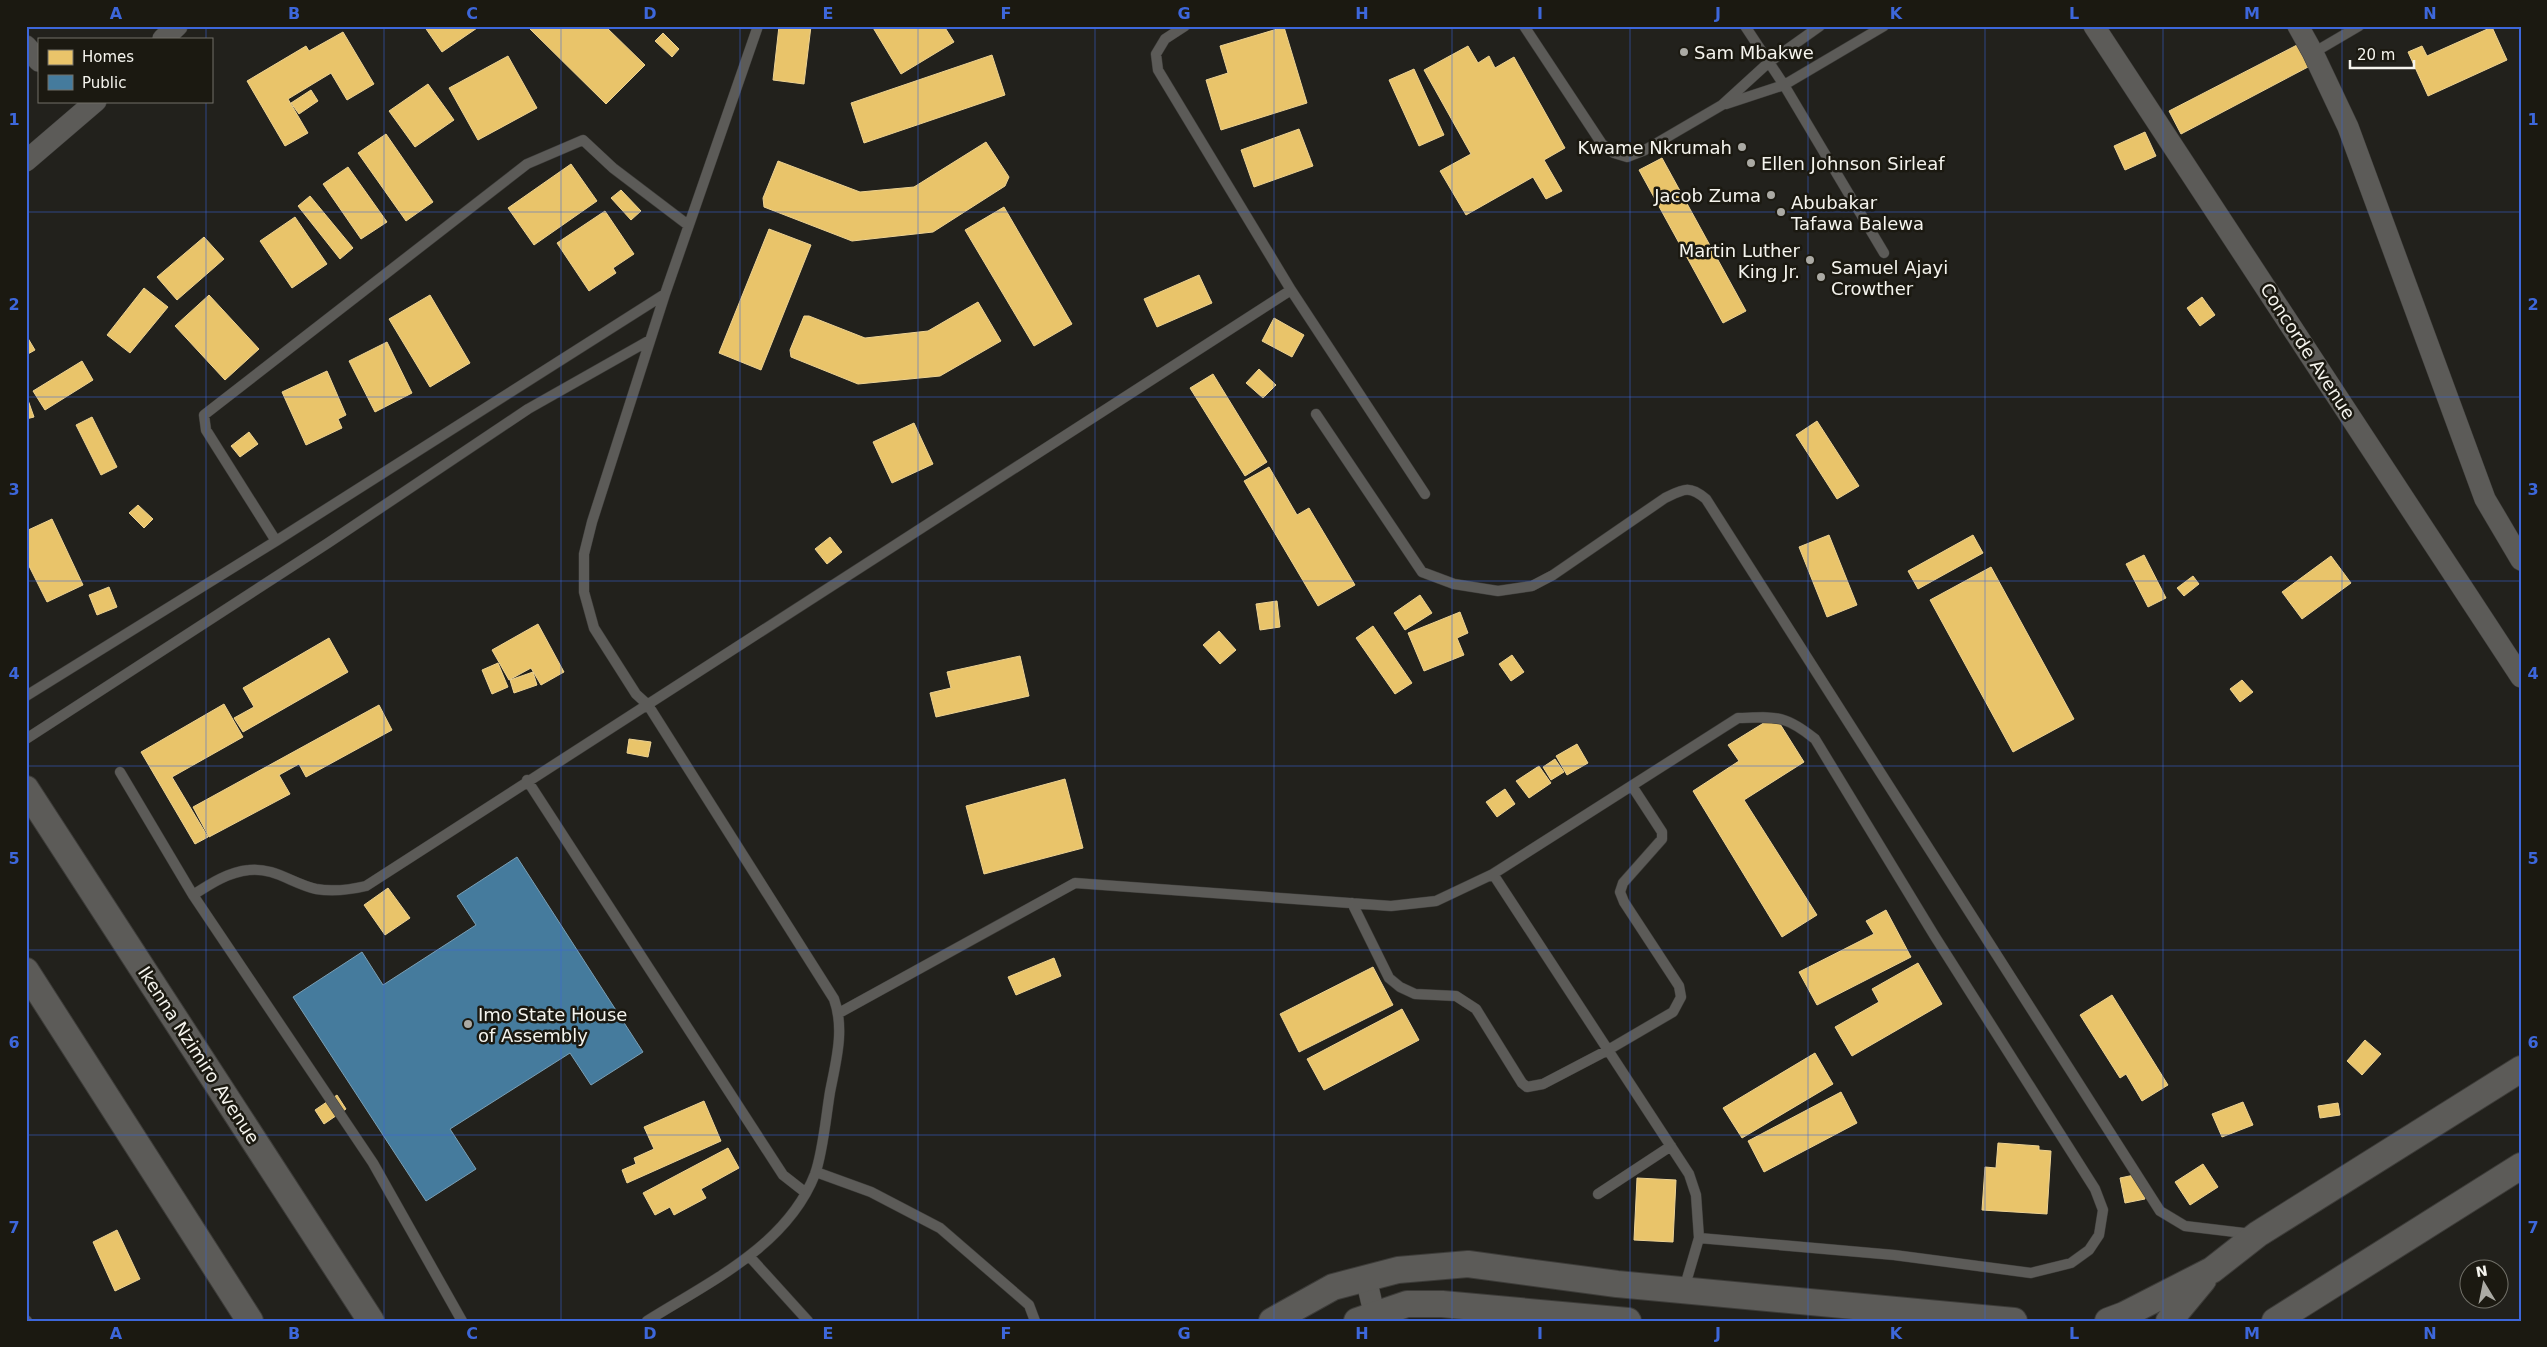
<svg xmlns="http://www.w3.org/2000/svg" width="2547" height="1347" font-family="'DejaVu Sans',sans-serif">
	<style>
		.homes { fill: #e9c46a; stroke: #edd292 }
		.public { fill: #457b9d; stroke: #7a9fb5 }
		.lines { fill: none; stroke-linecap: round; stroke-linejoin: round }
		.service-casing { stroke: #3d3c39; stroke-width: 11 }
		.minor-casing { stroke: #3d3c39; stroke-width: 22 }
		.tertiary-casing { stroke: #3d3c39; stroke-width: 28 }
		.service { stroke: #5c5b58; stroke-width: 10 }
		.minor { stroke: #5c5b58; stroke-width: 21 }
		.tertiary { stroke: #5c5b58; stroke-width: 26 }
		.grid { fill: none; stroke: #3d67db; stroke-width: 1; stroke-opacity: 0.55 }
		.poi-dot { fill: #abaaa4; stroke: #1b1911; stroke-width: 2 }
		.labels { text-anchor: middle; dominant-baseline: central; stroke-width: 5; stroke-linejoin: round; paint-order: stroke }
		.poi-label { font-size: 18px; fill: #f5f4ee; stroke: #1b1911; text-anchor: start }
		.street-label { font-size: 18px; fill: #f5f4ee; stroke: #1b1911 }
		.neatline { fill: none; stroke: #3d67db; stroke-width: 2 }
		.grid-label { font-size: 16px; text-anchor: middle; font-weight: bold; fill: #3d67db }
	</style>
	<rect width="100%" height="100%" fill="#22211c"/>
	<!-- homes -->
	<path class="homes" d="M424,26h56l-38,26z
		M532,26h73l40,39 -39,39 -76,-75z
		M779,26h32l-7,58 -31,-4z
		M872,26h72l10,16 -53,32z
		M1284,27l23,76 -86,27 -15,-50 22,-7 -8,-27z
		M2492,27l15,33 -79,36 -20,-44 14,-6 5,10z
		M343,32l31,52 -27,16 -16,-27 -43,26 20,34 -23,13 -38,-65 59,-35 3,5z
		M663,33l16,16 -7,8 -17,-16z
		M2297,45l11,22 -127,67 -12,-23z
		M1468,46l10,17 11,-7 6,12 19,-11 51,91 -21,12 18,31 -16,8 -13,-22 -67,38 -26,-44 31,-17 -47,-84z
		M992,55l13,40 -141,48 -13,-40z
		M508,56l29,52 -59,32 -29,-52z
		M1414,69l30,66 -25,11 -30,-66z
		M428,84l26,36 -39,27 -26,-36z
		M311,90l7,11 -19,13 -8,-11z
		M1299,129l14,37 -59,21 -13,-37z
		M2145,132l11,24 -31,14 -11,-24z
		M386,134l47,68 -27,19 -48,-68z
		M986,142l23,35 -4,9 -72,46 -81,9 -88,-34 -1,-9 15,-37 82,31 54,-5z
		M1662,158l84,153 -23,12 -84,-153z
		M571,164l26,37 -63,44 -26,-37z
		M348,167l39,55 -26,17 -38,-55z
		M621,190l20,21 -10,9 -20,-22z
		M310,196l43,52 -13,11 -42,-53z
		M1004,207l68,117 -38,22 -69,-116z
		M605,211l29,43 -21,14 3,5 -27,18 -32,-48z
		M295,217l32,47 -35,24 -32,-47z
		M769,229l42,16 -50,125 -42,-17z
		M204,237l20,22 -47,41 -20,-23z
		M1199,275l13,28 -55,24 -13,-28z
		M144,288l24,19 -38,46 -23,-18z
		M209,295l50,54 -34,31 -50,-54z
		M430,295l40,68 -40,24 -41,-68z
		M2202,297l13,18 -15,11 -13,-18z
		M978,302l23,39 -61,35 -82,8 -67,-27 -1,-7 14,-34h5l56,22 63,-7z
		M1274,318l30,17 -12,22 -30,-16z
		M26,335l9,15 -9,5z
		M387,342l25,51 -37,19 -26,-51z
		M82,361l11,19 -48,30 -12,-19z
		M1259,369l17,16 -13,13 -17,-15z
		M327,371l19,44 -8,4 4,9 -36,17 -24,-53z
		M1213,374l54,88 -22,14 -55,-88z
		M28,400l6,17 -8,2v-18z
		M92,417l25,50 -16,8 -25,-50z
		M1817,421l42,65 -22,13 -41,-64z
		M914,423l19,41 -41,19 -19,-41z
		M249,432l9,12 -18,13 -9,-11z
		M1269,467l28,48 12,-7 46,77 -37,21 -74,-125z
		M138,505l15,14 -9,9 -15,-15z
		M52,519l31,66 -36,17 -21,-42v-29z
		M1829,535l28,70 -30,12 -28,-70z
		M1973,535l10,18 -65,36 -10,-18z
		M830,537l12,15 -15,12 -12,-15z
		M2144,555l22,43 -18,9 -22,-43z
		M2331,556l20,27 -49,36 -20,-27z
		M1991,567l83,152 -61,33 -83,-152z
		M2193,576l6,8 -15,12 -7,-8z
		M109,587l8,20 -20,8 -8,-20z
		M1420,595l12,18 -27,17 -11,-17z
		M1277,601l3,26 -20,3 -4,-26z
		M1460,612l8,21 -11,5 7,17 -40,16 -16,-38z
		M538,624l26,48 -23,13 -10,-17 -22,12 -17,-30z
		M1373,626l39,57 -17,11 -39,-56z
		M1219,631l17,19 -16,14 -17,-19z
		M329,638l19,34 -105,60 -9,-14 20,-11 -11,-19z
		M1512,655l12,17 -13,9 -12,-17z
		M1020,656l9,40 -93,21 -6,-24 21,-5 -4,-16z
		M498,663l10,24 -16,7 -10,-24z
		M533,672l4,13 -23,8 -4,-13z
		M2242,680l11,12 -13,10 -10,-13z
		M224,704l19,33 -71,40 36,60 -13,7 -54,-92z
		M379,705l13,25 -86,47 -7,-13 -20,11 11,19 -81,43 -16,-30z
		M1775,716l29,46 -60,38 73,115 -35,22 -89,-146 46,-30 -11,-16z
		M629,739l22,3 -3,15 -21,-4z
		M1577,744l11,19 -21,12 -11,-19z
		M1555,759l9,13 -13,8 -8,-13z
		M1539,766l12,17 -22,15 -13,-17z
		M1065,779l18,69 -99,26 -18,-68z
		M1505,789l10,15 -18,13 -11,-15z
		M388,888l22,30 -25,17 -21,-30z
		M1886,910l25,47 -94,48 -18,-33 75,-38 -8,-13z
		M1054,958l7,18 -45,19 -8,-18z
		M1918,963l24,41 -90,52 -17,-29 44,-25 -7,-13z
		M1373,967l20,38 -94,47 -19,-38z
		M2112,995l56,90 -26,16 -16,-27 -6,4 -40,-63z
		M1402,1009l17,31 -95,50 -17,-31z
		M2365,1040l16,14 -19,21 -15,-14z
		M1815,1053l18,31 -91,54 -19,-30z
		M1841,1092l16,31 -93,49 -16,-31z
		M337,1095l9,14 -22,15 -9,-14z
		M704,1101l17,40 -94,42 -5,-13 14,-6 -2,-6 20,-9 -10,-22z
		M2243,1102l10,23 -31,12 -10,-23z
		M2338,1103l2,12 -20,3 -2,-12z
		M1998,1143l41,3v4l12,1 -4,63 -65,-4 3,-43 11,1z
		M728,1148l11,20 -38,21 5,9 -32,17 -4,-8 -15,8 -12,-22z
		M2203,1164l15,23 -28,18 -15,-23z
		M2139,1174l6,25 -20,4 -5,-25z
		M1637,1178l39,2 -3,62 -39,-2z
		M117,1230l23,49 -25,12 -22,-49z"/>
	<!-- public -->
	<path class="public" d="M517,857l126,195 -52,33 -21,-32 -120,76 26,40 -50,32 -133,-204 69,-45 21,33 93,-60 -19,-29z"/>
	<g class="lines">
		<!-- service casing -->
		<g class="service-casing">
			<path id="service" d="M1524,26l78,118 12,9 13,4 18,-7 77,-45 46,-42 52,-37
				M1745,26l39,59 100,168
				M2313,53l46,-27
				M1726,104l58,-19 100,-59
				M1291,290l134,204
				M1316,414l106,158 32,12 44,7 34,-5 21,-11 112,-77c19,-9 24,-13 41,1l454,712 25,15 67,8
				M276,541l-70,-111 -2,-15 323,-251 56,-24 30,28 75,57
				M26,696l250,-155 389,-247
				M26,739l302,-196 200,-134 122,-69
				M120,772l73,123 180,268 89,158
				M527,780l256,395 23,18
				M1493,874l196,300 7,21 3,43 -15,51
				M193,895c17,-11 35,-23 56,-25 25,-3 44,14 67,19 17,3 33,1 50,-3l925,-596 -133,-220 -2,-16 9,-15 20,-13
				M1352,903l37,75 11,9 15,7 41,2 20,13 46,74 5,4 16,-3 65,-34 65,-38 8,-15 -2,-11 -55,-84 -4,-10 3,-9 39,-44v-7l-30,-46
				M839,1013l236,-130 316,23 45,-5 57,-27 245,-156c38,-1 46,-4 77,21l119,196 161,254 8,21 -4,25 -10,15 -18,13 -40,10 -137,-18 -195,-17
				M816,1172l55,20 69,36 89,77 6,16
				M1598,1194l73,-48
				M749,1256l59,65
				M26,1320l1,1
				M647,1321c62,-39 140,-75 168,-147 8,-22 11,-58 15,-82 6,-31 15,-63 4,-93l-186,-294 -12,-11 -42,-66 -10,-36v-38l8,-32 73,-228 93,-268"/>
		</g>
		<!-- minor casing -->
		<g class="minor-casing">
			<path id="minor" d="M2094,26l427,651
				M2298,26l15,27 35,74 137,372 36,61
				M163,39l14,-13
				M26,46l13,15
				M26,161l70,-60
				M1366,1278l8,35"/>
		</g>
		<!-- tertiary casing -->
		<g class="tertiary-casing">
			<path id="tertiary" d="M26,789l345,532
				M26,971l224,350
				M1272,1321l61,-34 65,-17 70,-6 149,20 397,37
				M1357,1321l50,-17h35l186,17
				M2108,1321l16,-6 88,-45 46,-36 263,-165
				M2169,1321l34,-41
				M2275,1321l246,-155"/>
		</g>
		<!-- service -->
		<use href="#service" class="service"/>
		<!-- minor -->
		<use href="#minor" class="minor"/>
		<!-- tertiary -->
		<use href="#tertiary" class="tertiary"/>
	</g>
	<!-- grid -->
	<path class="grid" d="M206,26v13M384,26v1295M561,26v1295M740,26v1295M918,26v1295M1095,26v1295M1274,26v1295M1452,26v1295M1630,26v1295M1808,26v1295M1985,26v1295M2163,26v1295M2342,26v1295M206,101v1220M26,212h2495M26,397h2495M26,581h2495M26,766h2495M26,950h2495M26,1135h2495"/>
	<!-- markers -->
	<g class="poi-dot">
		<circle cx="1684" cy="52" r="5"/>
		<circle cx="1742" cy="147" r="5"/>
		<circle cx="1751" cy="163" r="5"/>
		<circle cx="1771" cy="195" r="5"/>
		<circle cx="1781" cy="212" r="5"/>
		<circle cx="1810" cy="260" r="5"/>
		<circle cx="1821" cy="277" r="5"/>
		<circle cx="468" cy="1024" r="5"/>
	</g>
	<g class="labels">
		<!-- poi labels -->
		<g class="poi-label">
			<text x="1694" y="52">Sam Mbakwe</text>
			<text x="1732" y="147" text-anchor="end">Kwame Nkrumah</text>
			<text x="1761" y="163">Ellen Johnson Sirleaf</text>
			<text x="1761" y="195" text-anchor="end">Jacob Zuma</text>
			<text x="1791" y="202">Abubakar<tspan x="1791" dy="21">Tafawa Balewa</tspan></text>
			<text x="1800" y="250" text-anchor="end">Martin Luther<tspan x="1800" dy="21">King Jr.</tspan></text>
			<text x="1831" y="267">Samuel Ajayi<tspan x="1831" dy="21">Crowther</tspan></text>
			<text x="478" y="1014">Imo State House<tspan x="478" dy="21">of Assembly</tspan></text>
		</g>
		<!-- street labels -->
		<g class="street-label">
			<text transform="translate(2308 351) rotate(57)">Concorde Avenue</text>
			<text transform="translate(199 1055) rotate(57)">Ikenna Nzimiro Avenue</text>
		</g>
	</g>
	<!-- border -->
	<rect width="2547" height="1347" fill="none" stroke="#1b1911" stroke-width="55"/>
	<!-- legend -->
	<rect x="38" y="38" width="175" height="65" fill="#1b1911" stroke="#727169"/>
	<rect x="48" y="50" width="25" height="15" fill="#e9c46a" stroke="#727169"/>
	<text x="82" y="62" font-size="15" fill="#f5f4ee">Homes</text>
	<rect x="48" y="75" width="25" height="15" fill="#457b9d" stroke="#727169"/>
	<text x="82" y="88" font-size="15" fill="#f5f4ee">Public</text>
	<!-- north arrow -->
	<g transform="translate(2484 1284) rotate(350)"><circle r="24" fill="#1b1911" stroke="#727169"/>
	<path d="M0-4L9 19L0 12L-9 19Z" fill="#abaaa4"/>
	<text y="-8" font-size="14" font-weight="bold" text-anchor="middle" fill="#f5f4ee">N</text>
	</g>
	<!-- scale -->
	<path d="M2350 60v8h64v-8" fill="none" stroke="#f5f4ee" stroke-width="2.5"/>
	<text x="2357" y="60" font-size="15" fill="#f5f4ee" stroke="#1b1911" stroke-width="4" paint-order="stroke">20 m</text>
	<rect x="28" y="28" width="2492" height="1292" class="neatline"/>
	<g class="grid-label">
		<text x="116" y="19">A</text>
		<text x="294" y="19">B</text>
		<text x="472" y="19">C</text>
		<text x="650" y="19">D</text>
		<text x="828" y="19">E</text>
		<text x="1006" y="19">F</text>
		<text x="1184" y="19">G</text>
		<text x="1362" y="19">H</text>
		<text x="1540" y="19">I</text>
		<text x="1718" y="19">J</text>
		<text x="1896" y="19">K</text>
		<text x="2074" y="19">L</text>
		<text x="2252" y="19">M</text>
		<text x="2430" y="19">N</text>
		<text x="14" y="125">1</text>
		<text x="2533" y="125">1</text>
		<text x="14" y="310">2</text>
		<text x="2533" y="310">2</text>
		<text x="14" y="495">3</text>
		<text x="2533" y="495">3</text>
		<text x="14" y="679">4</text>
		<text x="2533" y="679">4</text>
		<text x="14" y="864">5</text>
		<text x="2533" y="864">5</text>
		<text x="14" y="1048">6</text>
		<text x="2533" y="1048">6</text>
		<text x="14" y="1233">7</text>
		<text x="2533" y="1233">7</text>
		<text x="116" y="1339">A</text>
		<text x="294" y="1339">B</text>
		<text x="472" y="1339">C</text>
		<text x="650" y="1339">D</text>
		<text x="828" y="1339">E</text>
		<text x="1006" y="1339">F</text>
		<text x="1184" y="1339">G</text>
		<text x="1362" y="1339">H</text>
		<text x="1540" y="1339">I</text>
		<text x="1718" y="1339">J</text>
		<text x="1896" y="1339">K</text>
		<text x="2074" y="1339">L</text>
		<text x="2252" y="1339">M</text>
		<text x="2430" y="1339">N</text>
	</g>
</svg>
